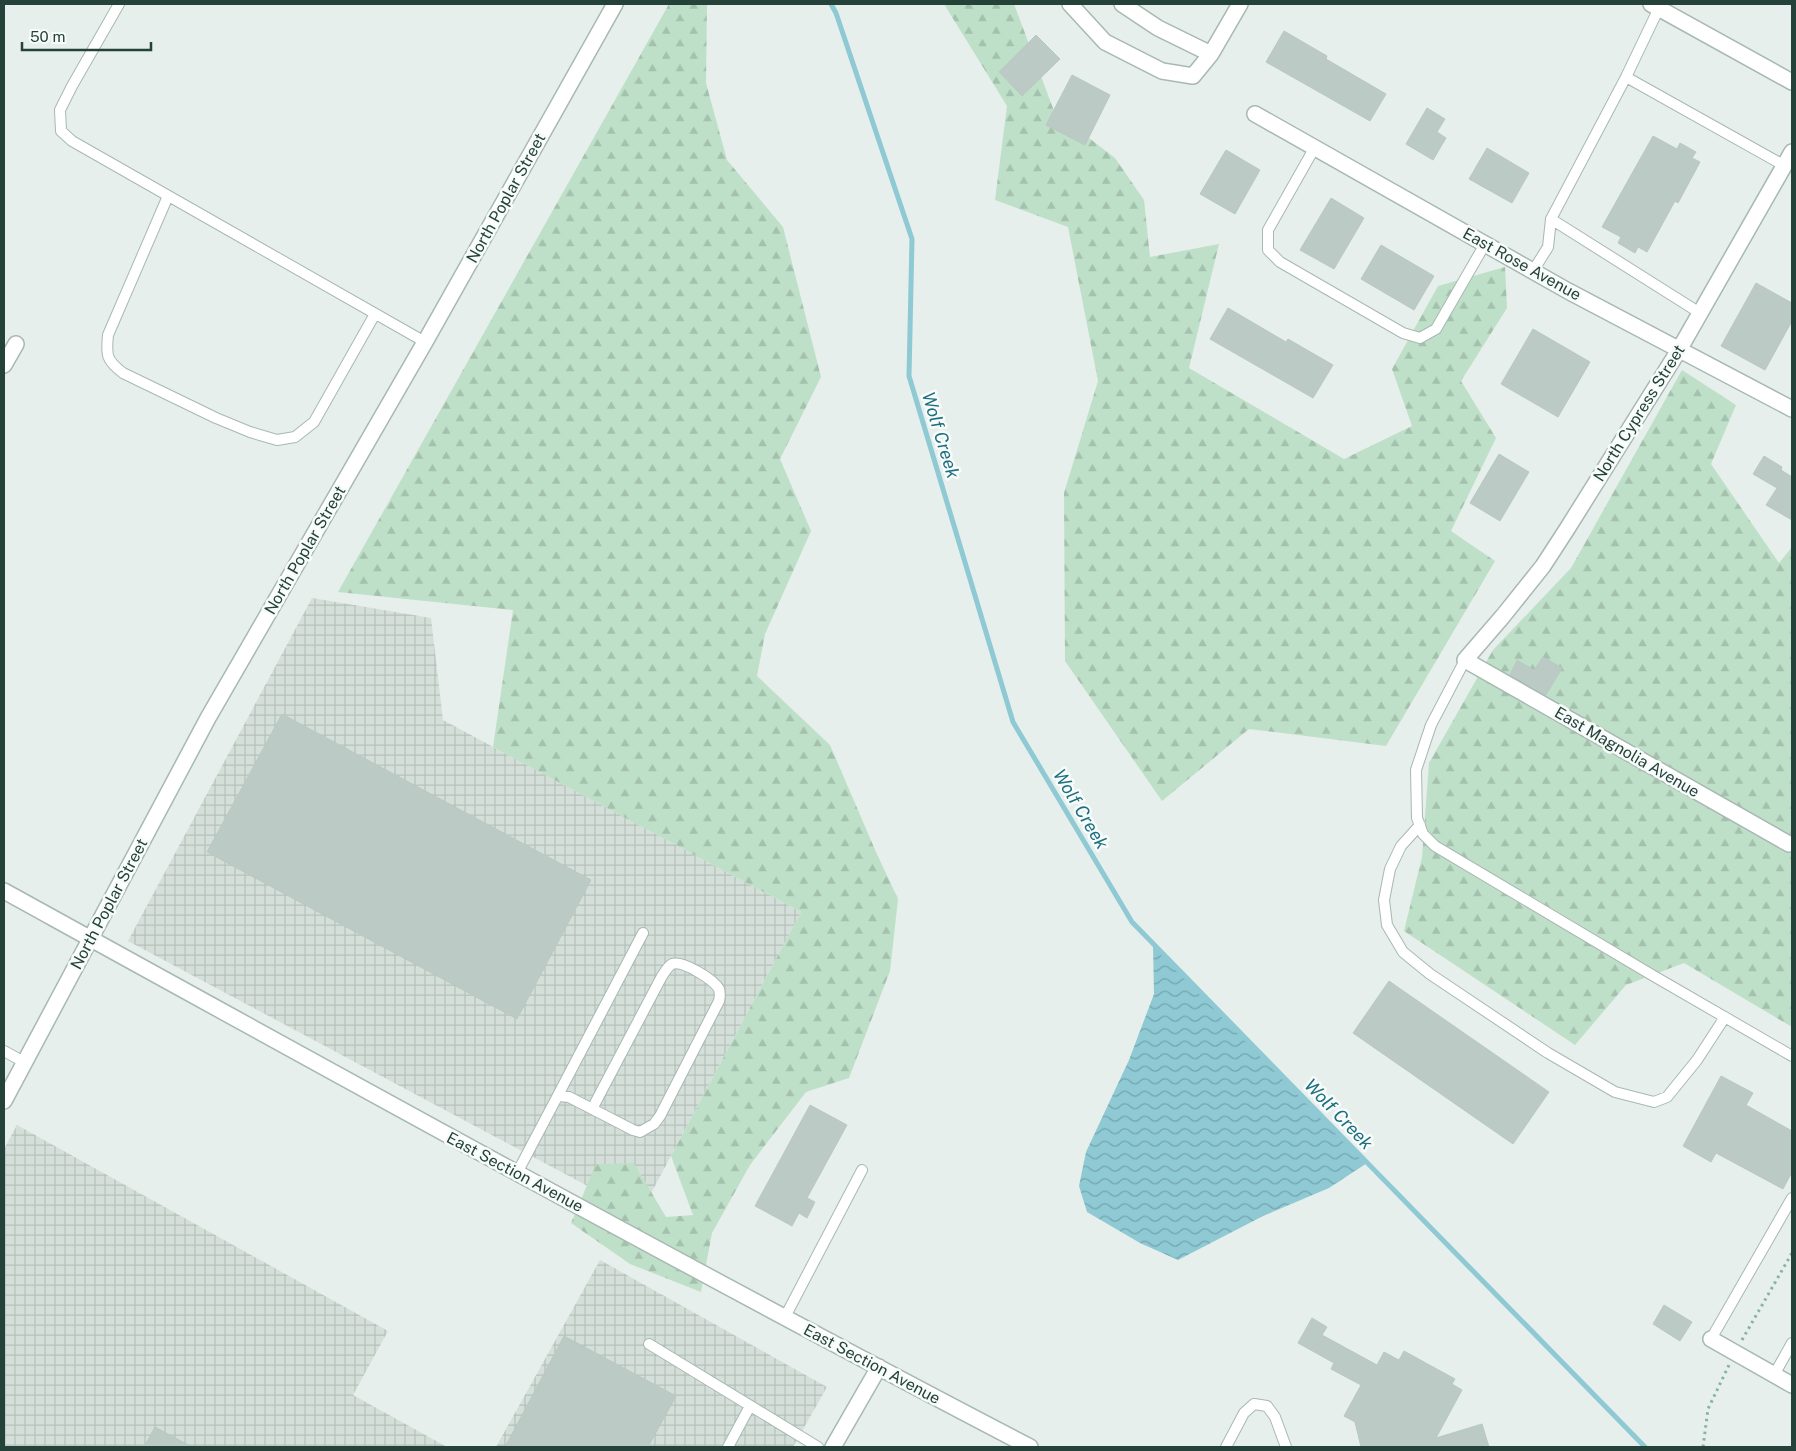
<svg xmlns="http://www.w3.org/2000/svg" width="1796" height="1451" font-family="'Public Sans',sans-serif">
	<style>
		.industrial { fill: url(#industrial-grid) }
		.forest { fill: url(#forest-firs) }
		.water { fill: url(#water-waves) }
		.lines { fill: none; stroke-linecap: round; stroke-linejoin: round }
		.stream { stroke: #8ec9d4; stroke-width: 5 }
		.building { fill: #bbcac4; stroke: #b8c9c2 }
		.lane-casing { stroke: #a8b8b2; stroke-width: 12 }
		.street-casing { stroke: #a8b8b2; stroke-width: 18 }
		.path { stroke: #86b3a5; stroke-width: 3; stroke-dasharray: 2.5 4; stroke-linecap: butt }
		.lane { stroke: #fff; stroke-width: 10 }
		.street { stroke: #fff; stroke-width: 15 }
		.labels { text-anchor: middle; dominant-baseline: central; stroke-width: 5; stroke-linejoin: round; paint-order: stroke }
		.street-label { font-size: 16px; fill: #24423a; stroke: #f7fbf9 }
		.water-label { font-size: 18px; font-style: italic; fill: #1c6f80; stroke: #f7fbf9 }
	</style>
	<defs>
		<pattern id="industrial-grid" width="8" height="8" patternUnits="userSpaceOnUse" patternTransform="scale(1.25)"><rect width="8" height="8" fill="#d4dfda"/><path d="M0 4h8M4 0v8" fill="none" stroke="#b6c1bc"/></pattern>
		<pattern id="forest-firs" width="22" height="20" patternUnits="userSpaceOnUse" patternTransform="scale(1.25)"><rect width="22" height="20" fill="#bfe0c8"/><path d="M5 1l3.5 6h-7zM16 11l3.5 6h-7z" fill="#a4c1ad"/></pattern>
		<pattern id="water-waves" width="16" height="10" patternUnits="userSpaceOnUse" patternTransform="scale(1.25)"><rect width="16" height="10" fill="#8ec9d4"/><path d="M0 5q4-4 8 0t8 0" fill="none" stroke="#74a5ad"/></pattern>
	</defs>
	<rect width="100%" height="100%" fill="#e6efeb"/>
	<!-- industrial -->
	<path class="industrial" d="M312,598l119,20 12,102 358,192 -161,302 -512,-273z
		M17,1125l371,206 -35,64 94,52h-443v-298z
		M600,1260l227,127 -34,60h-297z"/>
	<!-- forest -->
	<path class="forest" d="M669,4h38l-1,79 21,77 56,67 38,150 -41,82 31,72 -46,103 -8,42 73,69 46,107 22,47 -8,72 -41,107 -43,14 -56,73 -38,68 -11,59 -71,-28 -59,-41 25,-59 38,-1 32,54 27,-2 -22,-59 130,-244 -308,-165 20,-137 -175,-18z
		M944,4h70l40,107 61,47 29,42 6,57 69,-13 -30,124 155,91 68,-33 -20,-57 46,-83 67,-19 2,41 -46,73 35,57 -45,93 44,30 -109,185 -137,-17 -87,72 -97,-140 -1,-168 34,-112 -30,-154 -73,-27 12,-94z
		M1682,370l54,35 -25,59 68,99 13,-16v480l-108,-64 -58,22 -51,60 -171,-114 18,-74 7,-94 64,-113 78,-82z"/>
	<!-- water -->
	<path class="water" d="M1153,944l214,219 -38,25 -66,28 -85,44 -38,-17 -53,-31 -8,-26 7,-34 43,-92 25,-66z"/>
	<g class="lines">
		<!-- stream -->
		<path class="stream" d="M831,4l5,9 76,226 -3,137 104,346 119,200 513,525"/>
	</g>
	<!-- building -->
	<path class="building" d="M1284,31l43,25 -1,3 60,35 -16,27 -104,-59z
		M1036,35l24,24 -38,37 -23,-24z
		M1072,75l38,20 -25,50 -39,-20z
		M1427,108l18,11 -8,13 9,6 -13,22 -27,-16z
		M1653,136l24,13 3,-6 16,9 -4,6 8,4 -22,41 -3,-2 -28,51 -9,-5 -3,6 -17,-10 3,-6 -19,-10z
		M1487,148l42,25 -17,30 -43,-24z
		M1226,150l34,20 -25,44 -35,-20z
		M1331,198l33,20 -30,51 -34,-19z
		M1381,245l53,31 -20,34 -53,-31z
		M1756,283l36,20v18l-27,49 -44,-24z
		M1228,308l58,34 2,-3 45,26 -20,33 -103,-59z
		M1533,329l57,33 -32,55 -57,-33z
		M1499,454l30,18 -29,49 -30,-18z
		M1764,456l18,11 -1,3 11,7v43l-26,-15 11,-17 -24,-14z
		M1543,657l19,11 -16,27 -36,-20 7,-15 17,10z
		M282,714l309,166 -74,139 -310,-167z
		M1389,981l160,111 -36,52 -160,-111z
		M1721,1076l32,17 -7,12 46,26v41l-9,17 -67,-36 -5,9 -28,-16z
		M810,1105l37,20 -40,73 8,4 -8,16 -8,-5 -7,13 -37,-20z
		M1664,1305l28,17 -12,19 -27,-17z
		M1312,1318l15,9 -5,8 55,30 7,-13 15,8 5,-9 51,28 -3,5 10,6 -26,48 46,-14 7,23h-128l-6,-25 -11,-6 17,-31 -30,-16 3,-6 -36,-20z
		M564,1336l112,60 -28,51h-143z
		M155,1427l37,20h-48z"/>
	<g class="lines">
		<!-- lane casing -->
		<g class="lane-casing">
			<path id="lane" d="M119,4l-47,82 -12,24 1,21 11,10 353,201
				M1626,77l159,89
				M1315,147l-47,83v20l12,12 123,71 17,5 16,-9 49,-85
				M168,196l-60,139c-2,20 -2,25 15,38l93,45 34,14 27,8 18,-3 19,-15 61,-108
				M1551,219l149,94
				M1533,271l15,-24 3,-28 75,-142 33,-69
				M1465,660l-34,65 -15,45 1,48 6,16 12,12 217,129 140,81
				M1420,825l-19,21 -11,23 -6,31 3,25 16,27 27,22 118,79 67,39 39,10 13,-5 30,-37 28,-43
				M4,1051l20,11
				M556,1099l87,-166
				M517,1173l39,-74 3,-3 10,1 64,33 7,2 14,-8 6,-8 59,-115c1,-4 1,-8 0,-12 -5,-9 -36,-29 -47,-25 -4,2 -7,8 -10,12l-70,133
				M785,1317l77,-147
				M1711,1339l81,-141
				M649,1344l169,103
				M1774,1375l18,-32
				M728,1447l22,-41
				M1226,1447l18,-34 10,-9 13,2 8,11 11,30"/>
		</g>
		<!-- street casing -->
		<g class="street-casing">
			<path id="street" d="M1070,4l35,38 57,29 31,5 18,-22 -53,-26 -36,-24
				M1651,4l141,78
				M1211,54l29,-50
				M1255,114l313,177 224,118
				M4,365l12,-21
				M1789,844l-324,-184 38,-44 40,-50 24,-37 112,-179 113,-198
				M4,891c341,188 681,376 1026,556
				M4,1101l204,-383 217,-376 190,-338
				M1711,1339l81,46
				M833,1447l46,-80"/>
		</g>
		<!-- path -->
		<path class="path" d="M1742,1340l50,-87
			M1703,1447l5,-38 21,-44"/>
		<!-- lane -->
		<use href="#lane" class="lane"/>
		<!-- street -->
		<use href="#street" class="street"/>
	</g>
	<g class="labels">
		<!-- street labels -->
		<g class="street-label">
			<text transform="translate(506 198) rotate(-61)">North Poplar Street</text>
			<text transform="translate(1522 264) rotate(29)">East Rose Avenue</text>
			<text transform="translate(1639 413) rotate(-58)">North Cypress Street</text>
			<text transform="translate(305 550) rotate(-60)">North Poplar Street</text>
			<text transform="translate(1627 752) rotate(30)">East Magnolia Avenue</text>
			<text transform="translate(109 904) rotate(-62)">North Poplar Street</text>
			<text transform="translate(515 1172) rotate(28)">East Section Avenue</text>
			<text transform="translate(872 1364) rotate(28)">East Section Avenue</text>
		</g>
		<!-- water labels -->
		<g class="water-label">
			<text transform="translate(941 435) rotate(73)">Wolf Creek</text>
			<text transform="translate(1081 809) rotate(59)">Wolf Creek</text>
			<text transform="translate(1339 1114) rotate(46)">Wolf Creek</text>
		</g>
	</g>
	<!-- border -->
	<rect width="1796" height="1451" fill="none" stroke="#24423a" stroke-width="10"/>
	<!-- scale -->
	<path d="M22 42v8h129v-8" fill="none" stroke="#24423a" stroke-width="2.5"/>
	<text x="30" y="42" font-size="15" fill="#24423a" stroke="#f7fbf9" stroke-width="4" paint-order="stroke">50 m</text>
</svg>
